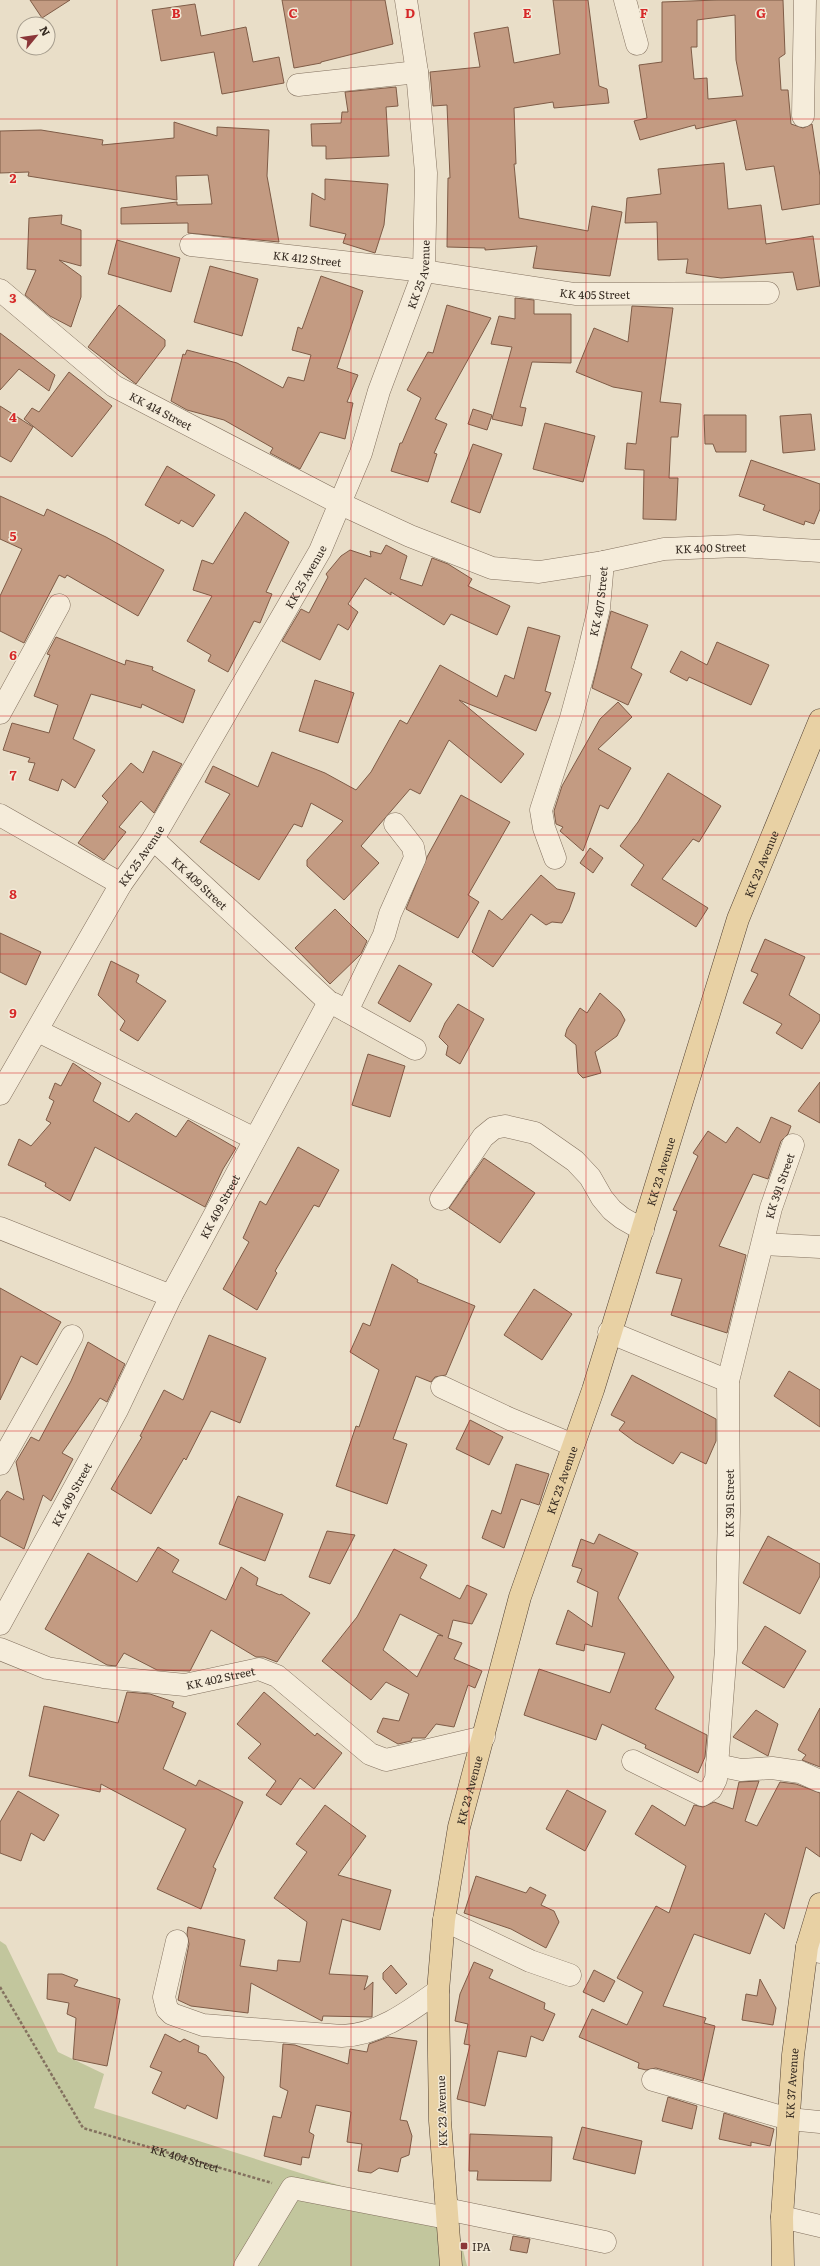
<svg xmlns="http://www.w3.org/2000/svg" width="820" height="2266" font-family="Literata,serif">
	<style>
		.green { fill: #c2c69d }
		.building { fill: #c39b82; stroke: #7f5c47; fill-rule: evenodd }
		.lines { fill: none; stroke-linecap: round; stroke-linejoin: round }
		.minor-casing { stroke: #83715f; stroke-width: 23 }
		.major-casing { stroke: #524032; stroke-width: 23 }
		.path { stroke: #83715f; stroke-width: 2.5; stroke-dasharray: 3 2; stroke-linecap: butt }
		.minor { stroke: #f5ecda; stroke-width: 22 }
		.major { stroke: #e8d1a4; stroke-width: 22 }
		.grid { fill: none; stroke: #d62828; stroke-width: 1; stroke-opacity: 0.55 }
		.poi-dot { fill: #8b3639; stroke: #f2e9d6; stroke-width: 1.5 }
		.labels { text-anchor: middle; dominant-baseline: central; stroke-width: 3; stroke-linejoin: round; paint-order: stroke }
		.street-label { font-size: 11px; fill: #352a21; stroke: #f2e9d6 }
		.poi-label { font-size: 11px; fill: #352a21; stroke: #f2e9d6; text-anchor: start }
		.grid-label { font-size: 13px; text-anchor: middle; font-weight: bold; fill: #d62828; stroke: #f2e9d6; stroke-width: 3; stroke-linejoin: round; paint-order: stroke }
	</style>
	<rect width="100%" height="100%" fill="#e9dec8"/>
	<!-- green -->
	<path class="green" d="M0,1941l6,4 52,107 46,22 -10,34 362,114 11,44h-467z"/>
	<!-- building -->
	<path class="building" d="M30,0h40l-28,18z
		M282,0h103l8,44 -72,18v1l-27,5z
		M553,0h35l11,86 8,3 2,14 -55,5 -1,-6 -39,6 2,56h-2l5,54 69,13 4,-25 30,6 -12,64 -77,-8 4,-22 -52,4v-2l-38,-1 1,-69h2l-3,-73 -14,1 -3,-34 50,-5 -6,-34 34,-6 6,36 46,-9z
		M718,0h65l2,54 -6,4 2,32h7l3,34 12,4 9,-4 8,52v28l-38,6 -8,-44 -28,4 -10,-50 -40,9 -1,-4 -55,15 -6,-19 13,-3 -8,-53 23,-3v-60zM735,15l1,45 7,36 -35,3 -1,-21 -13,1 -3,-32h6v-27z
		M195,4l6,32 45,-9 7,35 26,-5 5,26 -62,11 -8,-42 -53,9 -9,-51z
		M396,87l2,19 -12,1 3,49 -63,3v-13h-14l-1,-22 30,-1 1,-11h6l-3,-20z
		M174,122l43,14v-9l52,3 -2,46 12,66 -91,-9v-10l-67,1v-16l56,-6v3l35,-1 -4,-29 -32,1 1,24 -149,-24 1,-4 -29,1v-42l41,-1 62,10 -1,5 72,-7z
		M724,163l4,46 33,-4 5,39 47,-8 7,50 -23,4 -4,-18 -72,6 -35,-5 2,-14 -30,1 -1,-38 -32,1 2,-25 34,-4 -3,-25z
		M325,179l63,5 -4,41 -9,28 -32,-10 3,-9 -36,-8 2,-33 13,7z
		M62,215l-1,9 20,6v36l-22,-6 22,16v21l-10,30 -21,-11 -25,-21 11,-25 -9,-1 2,-51z
		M117,240l63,18 -9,34 -63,-18z
		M210,266l48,13 -16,57 -48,-14z
		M321,276l42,15 -26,77 21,7 -11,27 6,1 -8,36 -25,-7 -20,37 -30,-16 3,-5 -49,-28 -37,-10 -16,-9 12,-47 2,1 2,-5 50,13 46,25 5,-11 16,4 7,-26 -19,-5 6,-23 4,2z
		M515,298l19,2v14h37v49l-39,-1 -12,45 6,1 -4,18 -30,-7 20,-72 -21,-3 8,-28 16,3z
		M119,305l46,35v6l-29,38 -48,-37z
		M447,305l44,13 -56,101 12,5 -13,29 3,1 -9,28 -37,-11 9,-28h2l19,-45 -14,-8 21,-38 5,1z
		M632,306l41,2 -13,94 21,2 -3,33h-7l-2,41h9l-2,42 -33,-1 1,-49 -19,-1 2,-26 9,1 6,-52 -29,-5 -37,-15 18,-44 34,14z
		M0,333l55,42 -6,16 -30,-22 -19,21z
		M69,372l43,34 -40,51 -48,-38 8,-11 7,4z
		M0,406l33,21 -22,35 -11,-6z
		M473,409l19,6 -5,15 -19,-6z
		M811,414l4,36 -32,3 -3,-37z
		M704,415h42v37h-30l-3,-8h-8z
		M545,423l50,13 -12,46 -50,-13z
		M473,444l29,10 -22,59 -29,-11z
		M751,460l69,24v25l-6,15 -9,-3 -1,4 -41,-15 2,-5 -26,-9z
		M167,466l48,29 -22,32 -12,-7 -2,4 -34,-19z
		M0,496l44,20 3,-7 59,28 58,33 -26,46 -71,-41 -2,3 -6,-3 -35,68 -24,-12v-35l22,-47 -22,-10z
		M245,512l44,30 -23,50 6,2 -12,29 -6,-2 -26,51 -20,-11 3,-6 -24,-14 25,-45 -19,-6 9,-30 11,4z
		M386,545l21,11 -7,23 22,7 10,-28 16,6 24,15 -4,7 42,20 -13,29 -46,-21 -7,11 -53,-33v3l-26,-17 -17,26 10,8 -10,18 -10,-6 -18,36 -38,-19 19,-32 8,4 19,-36 -2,-3 15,-18 9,-6 21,7 -1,-6 11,3z
		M611,611l37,14 -17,43 11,6 -14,31 -36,-17z
		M528,627l32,9 -15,55 6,2 -15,38 -77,-31 65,54 -23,29 -52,-43 -29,54 -10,-5 -49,57 18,17 -35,37 -37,-34v-6l36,-39 -32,-18 -9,24 -8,-3 -35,56 -59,-38 30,-48 -25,-12 8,-16 45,21 14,-35 53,21 31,17 15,-18 29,-52 7,4 33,-59 57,32 8,-22 9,4z
		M56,637l69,28 1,-5 27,7 -1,3 43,20 -12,33 -41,-19 -1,4 -50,-14 -18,45 22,11 -20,38 -13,-9 -4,12 -29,-11 6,-17 -7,-1 2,-4 -27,-8 9,-27 37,10 9,-28 -24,-9 16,-41 -3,-1z
		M717,642l52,23 -18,40 -62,-28 -2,4 -17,-9 11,-21 26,14z
		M315,680l39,13 -16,50 -39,-12z
		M618,702l14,15 -34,32 33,19 -23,41 -8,-4 -17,46 -23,-20 3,-4 -7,-3 -2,-13 8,-25 38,-67z
		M153,751l29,13 -28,49 -13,-12 -22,26 7,5 -22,28 -26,-17 30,-41 -6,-6 29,-33 12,10z
		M668,773l53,33 -22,36 -6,-3 -31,40 46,29 -12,19 -65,-42 13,-20 -24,-19 18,-24z
		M461,795l49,27 -42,73 11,7 -21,36 -52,-29 21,-52z
		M590,848l13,10 -10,15 -13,-10z
		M541,875l16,14 18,4 -6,17 -7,13 -10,-1 -6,3 -15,-11 -38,53 -21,-15 17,-42 13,10z
		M335,909l32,32 -6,13 -31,30 -35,-36z
		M0,933l41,19 -15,33 -26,-13z
		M765,939l40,18 -16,38 31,20v5l-18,29 -26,-16 6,-9 -39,-21 15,-29 -7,-3z
		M111,961l28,14 -3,7 30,19 -28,40 -18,-11 5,-9 -27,-26z
		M399,965l33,19 -22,38 -32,-19z
		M600,993l20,18 5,9 -8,16 -22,16 6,21 -18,5 -5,-5 -2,-28 -11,-9 2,-7 13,-21 7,5z
		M458,1004l26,15 -24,45 -14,-9 2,-9 -9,-9 6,-14z
		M368,1054l37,12 -15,51 -38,-12z
		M73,1063l28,20 -8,18 36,21 7,-9 40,24 12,-17 48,28 -13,21 -18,38 -110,-60 -25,54 -25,-15 1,-3 -38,-18 11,-26 12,7 20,-23 -5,-3 8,-19 -5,-3 6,-15 6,3z
		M820,1082v41l-22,-12z
		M771,1117l20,9 -3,8 -7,7 -13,38 -15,-5 -34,72 27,9 -19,78 -56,-18 11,-36 -26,-6 21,-62 -4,-1 25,-54 -5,-3 15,-22 18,12 11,-16 23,16z
		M298,1147l41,23 -20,37 -5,-2 -39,66 2,2 -20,37 -34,-21 26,-47 -6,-4 17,-37 6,4z
		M484,1158l51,35 -35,50 -51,-35z
		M392,1264l26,16 -1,2 58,24 -29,69 -11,2 -4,5 -15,-6 -23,63 14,5 -20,60 -51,-18 20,-60 3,1 20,-57 -29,-18 13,-29 7,3z
		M0,1288l61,34 -24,43 -16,-9 -21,44z
		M534,1289l38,25 -30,46 -38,-25z
		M209,1335l57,23 -26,65 -29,-12 -25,49 -2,-2 -33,56 -40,-25 31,-52 -2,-1 24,-46 19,10z
		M88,1342l37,22 -18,38 -7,-4 -38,55 11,6 -22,42 -8,-6 -19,54 -24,-13v-35l7,-10 17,9 -8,-38 15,-25 8,4 32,-60z
		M789,1371l31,19v37l-46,-31z
		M632,1375l84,44v22l-10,23 -25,-12 -8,12 -38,-22 -16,-12 6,-8 -14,-7z
		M470,1420l33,17 -14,28 -33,-16z
		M516,1464l33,10 -10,31 -18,-6 -17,49 -22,-10 10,-28 9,4z
		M238,1496l45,18 -18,47 -46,-17z
		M327,1531l28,4 -25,49 -21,-7z
		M599,1534l39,19 -20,45 56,79 -19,32 52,26 -2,22 -7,16 -53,-25 1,-3 -44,-21 -6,16 -72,-25 15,-46 71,24 15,-40 -40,-9 -1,7 -28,-7 12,-34 24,17 6,-35 -21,-10 5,-13 -10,-3 9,-27 13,5z
		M768,1536l52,28v12l-20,38 -57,-31z
		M158,1547l21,13 -7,12 54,28 15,-33 17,11 -2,7 24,10 1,-1 29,19 -33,49 -13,-5h-8l-45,-27 -21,41 -33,-1 -33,-17 -8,13 -9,-1 -62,-36 43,-76 49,29z
		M394,1549l33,16 -7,13 40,21 7,-14 20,9 -15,30 -19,-4 -5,18 14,5 -8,16 28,12 -7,17 -7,-3 -14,42 -18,-3 -11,14h-13l-1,3 -13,3 -21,-12 6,-14 16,3 10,-27 -23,-12 -15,18 -49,-39 35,-44zM400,1614l43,22 -5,-1 -21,42 -34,-27z
		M765,1626l41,25 -22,37 -42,-25z
		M127,1692l23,2 24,8 -2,5 14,6 -23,56 33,17 3,-6 44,22 -30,65 3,2 -15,40 -44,-20 29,-60 -85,-45 -1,8 -71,-16 15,-70 74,17z
		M264,1692l51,44 2,-3 25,20 -28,36 -14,-11 -19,27 -15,-10 10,-14 -28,-23 13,-14 -24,-20z
		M820,1708v59l-18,-7 4,-5 -8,-5z
		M756,1710l22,14 -10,32 -35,-19z
		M759,1781l-14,40 12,5 23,-44 16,2 24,9v64l-14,-10 -22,82 -19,-16 -15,41 -56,-20 -31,72 43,12 -2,5 11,3 -12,55 -47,-13 -10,2 -8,-2 1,-5 -60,-26 13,-28 35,16 16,-33 -26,-14 39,-72 13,7 17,-47 -51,-32 17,-29 33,21 9,-21 9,2 11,-5 19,7 6,-27z
		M567,1790l39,21 -21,40 -39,-22z
		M18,1791l41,24 -15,26 -13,-8 -10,28 -21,-8v-31z
		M325,1805l41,31 -28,39 53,15 -11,40 -38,-11 -13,55 39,2 -4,14 9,-8 -1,35 -49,-1 -1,5 -71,-38 -3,30 -57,-7 -13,-6 11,-56 -2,-10 1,-7 57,13 -5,26 37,5 1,-11 22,2 7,-40 -33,-24 33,-46 -11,-8z
		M476,1876l50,17 4,-6 16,8 -5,10 13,6 5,11 -13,26 -35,-19 -47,-16z
		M474,1962l19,8 -4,8 56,25 -1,6 11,5 -12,27 -12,-5 -5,21 -28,-6 -13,55 -28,-7 13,-54 -6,-1 4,-20 -13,-3 5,-27z
		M391,1965l16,19 -11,10 -13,-15v-6z
		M594,1970l21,11 -11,21 -21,-10z
		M48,1974h14l16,6 -4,6 46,13 -13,67 -34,-7 3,-41 -9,-4 2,-11 -22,-4z
		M760,1979l16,29 -3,17 -31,-5 4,-26 11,2z
		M165,2034l15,8 4,-3 15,7 -1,6 8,3 18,22 -7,42 -30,-14 -2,4 -33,-16 10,-21 -12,-5z
		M388,2037l29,4 -17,79 7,1 5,15 -3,19 -8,3 -3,14 -19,-4 -8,5 -13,-2 4,-27 -15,-2 4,-30 -35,-7 -7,27 5,3 -5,23 -7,-1 -1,8 -37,-9 9,-40 8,2 7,-27 -8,-4 3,-43 12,1 53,19 2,-15 17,3 2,-8z
		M668,2097l29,9 -5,23 -30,-8z
		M724,2113l50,16 -4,17 -19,-4v4l-32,-7z
		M582,2127l60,14 -7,33 -62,-15z
		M470,2134l82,3 -1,44 -74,-1 1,-9h-9z
		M513,2236l17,3 -3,14 -17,-3z"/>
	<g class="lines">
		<!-- minor casing -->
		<g class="minor-casing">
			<g id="minor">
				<path d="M625,0l12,44"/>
				<path d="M298,85l119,-13"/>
				<path d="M803,116l2,-116"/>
				<path id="s2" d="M191,245l233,26 151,23 193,-1"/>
				<path id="s3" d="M0,290l114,96 227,118 69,32 82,32 47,4 64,-10 61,-13 74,-3 82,5"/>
				<path d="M0,713l59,-108"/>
				<path d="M0,815l121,69"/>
				<path id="s4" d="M555,858l-11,-30 -3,-18 30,-92 15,-55 13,-55 4,-46"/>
				<path d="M334,1004l81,45"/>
				<path d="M347,1011l37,-76 6,-21 25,-56 -2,-11 -18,-23"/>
				<path d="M38,1031l217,108"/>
				<path id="s5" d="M0,1094l121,-210 32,-45 167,-288 41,-98 18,-62 45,-120 2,-98 -9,-101 -11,-72"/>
				<path d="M441,1199l42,-62 11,-9 11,-2 30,7 40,28 15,16 12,21 10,12 10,8 21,12"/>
				<path d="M0,1228l171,68"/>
				<path d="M763,1244l57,3"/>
				<path d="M609,1332l119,49"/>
				<path d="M442,1387l68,32 63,26"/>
				<path d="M0,1464l72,-128"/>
				<path id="s6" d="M0,1624l117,-214 54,-114 158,-294 -176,-163"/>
				<path id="s7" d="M0,1649l47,19 56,9 82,8 74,-16 18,7 93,78 16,6 98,-23"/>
				<path id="s8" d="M633,1761l69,34 9,-6 5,-10 10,-130 3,-138 -1,-130 43,-173 22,-63"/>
				<path d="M717,1765l24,5 31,-2 28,4 20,9"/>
				<path d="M444,1920l86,41 40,14"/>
				<path d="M177,1941l-13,56 3,12 5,5 31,11 139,11c36,-1 68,-25 96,-45"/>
				<path d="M807,1947l13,5"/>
				<path d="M653,2080l136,39 31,3"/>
				<path d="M446,2209l159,33"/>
				<path d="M782,2217l38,9"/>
				<path d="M245,2266l47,-78 155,30"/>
			</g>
		</g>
		<!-- major casing -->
		<g class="major-casing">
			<g id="major">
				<path id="s9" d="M451,2266l-11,-145 -2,-130 6,-71 15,-93 61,-230 73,-207 145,-471 82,-199"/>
				<path id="s10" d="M783,2266l-1,-49 11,-162 14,-108 13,-43"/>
			</g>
		</g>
		<!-- path -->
		<path class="path" id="s1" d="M0,1987l83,141 189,55"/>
		<!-- minor -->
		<use href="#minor" class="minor"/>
		<!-- major -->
		<use href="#major" class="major"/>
	</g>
	<!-- grid -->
	<path class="grid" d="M117,0v2266M234,0v2266M351,0v2266M469,0v2266M586,0v2266M703,0v2266M0,119h820M0,239h820M0,358h820M0,477h820M0,596h820M0,716h820M0,835h820M0,954h820M0,1073h820M0,1193h820M0,1312h820M0,1431h820M0,1550h820M0,1670h820M0,1789h820M0,1908h820M0,2027h820M0,2147h820"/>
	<!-- markers -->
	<rect class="poi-dot" x="460" y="2242" width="8" height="8" rx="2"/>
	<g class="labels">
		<!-- street labels -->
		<g class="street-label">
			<text stroke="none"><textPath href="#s2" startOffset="117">KK 412 Street</textPath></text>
			<text stroke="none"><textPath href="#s5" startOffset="925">KK 25 Avenue</textPath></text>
			<text stroke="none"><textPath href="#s2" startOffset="407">KK 405 Street</textPath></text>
			<text stroke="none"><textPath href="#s3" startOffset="202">KK 414 Street</textPath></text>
			<text stroke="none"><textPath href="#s3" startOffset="790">KK 400 Street</textPath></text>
			<text stroke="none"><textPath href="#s5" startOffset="601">KK 25 Avenue</textPath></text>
			<text stroke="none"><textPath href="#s4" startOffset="267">KK 407 Street</textPath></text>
			<text stroke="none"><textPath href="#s5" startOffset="277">KK 25 Avenue</textPath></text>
			<text stroke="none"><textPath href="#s9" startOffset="1451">KK 23 Avenue</textPath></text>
			<text transform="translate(200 883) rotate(43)">KK 409 Street</text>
			<text stroke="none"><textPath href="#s9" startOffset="1127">KK 23 Avenue</textPath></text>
			<text stroke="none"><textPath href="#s8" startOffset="699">KK 391 Street</textPath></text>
			<text stroke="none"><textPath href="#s6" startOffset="472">KK 409 Street</textPath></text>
			<text stroke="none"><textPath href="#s9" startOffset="803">KK 23 Avenue</textPath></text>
			<text stroke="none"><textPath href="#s6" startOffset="148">KK 409 Street</textPath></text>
			<text stroke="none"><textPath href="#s8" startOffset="375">KK 391 Street</textPath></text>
			<text stroke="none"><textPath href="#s7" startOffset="226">KK 402 Street</textPath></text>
			<text stroke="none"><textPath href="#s9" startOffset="479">KK 23 Avenue</textPath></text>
			<text stroke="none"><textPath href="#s10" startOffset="183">KK 37 Avenue</textPath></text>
			<text transform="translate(441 2111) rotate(-92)">KK 23 Avenue</text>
			<text stroke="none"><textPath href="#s1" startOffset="270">KK 404 Street</textPath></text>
		</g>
		<!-- poi labels -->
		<g class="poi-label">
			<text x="472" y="2246">IPA</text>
		</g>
	</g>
	<g class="grid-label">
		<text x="176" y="18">B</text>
		<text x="293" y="18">C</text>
		<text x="410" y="18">D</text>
		<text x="527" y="18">E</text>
		<text x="644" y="18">F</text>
		<text x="761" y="18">G</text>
		<text x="13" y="183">2</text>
		<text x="13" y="303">3</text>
		<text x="13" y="422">4</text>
		<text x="13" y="541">5</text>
		<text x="13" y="660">6</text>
		<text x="13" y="780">7</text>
		<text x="13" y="899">8</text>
		<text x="13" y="1018">9</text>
	</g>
	<!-- north arrow -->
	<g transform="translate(36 36) rotate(61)"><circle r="19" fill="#f2e9d6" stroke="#a69d8e"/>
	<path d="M0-3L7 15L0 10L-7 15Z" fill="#8b3639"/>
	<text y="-6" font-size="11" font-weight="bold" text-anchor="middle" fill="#352a21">N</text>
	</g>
</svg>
